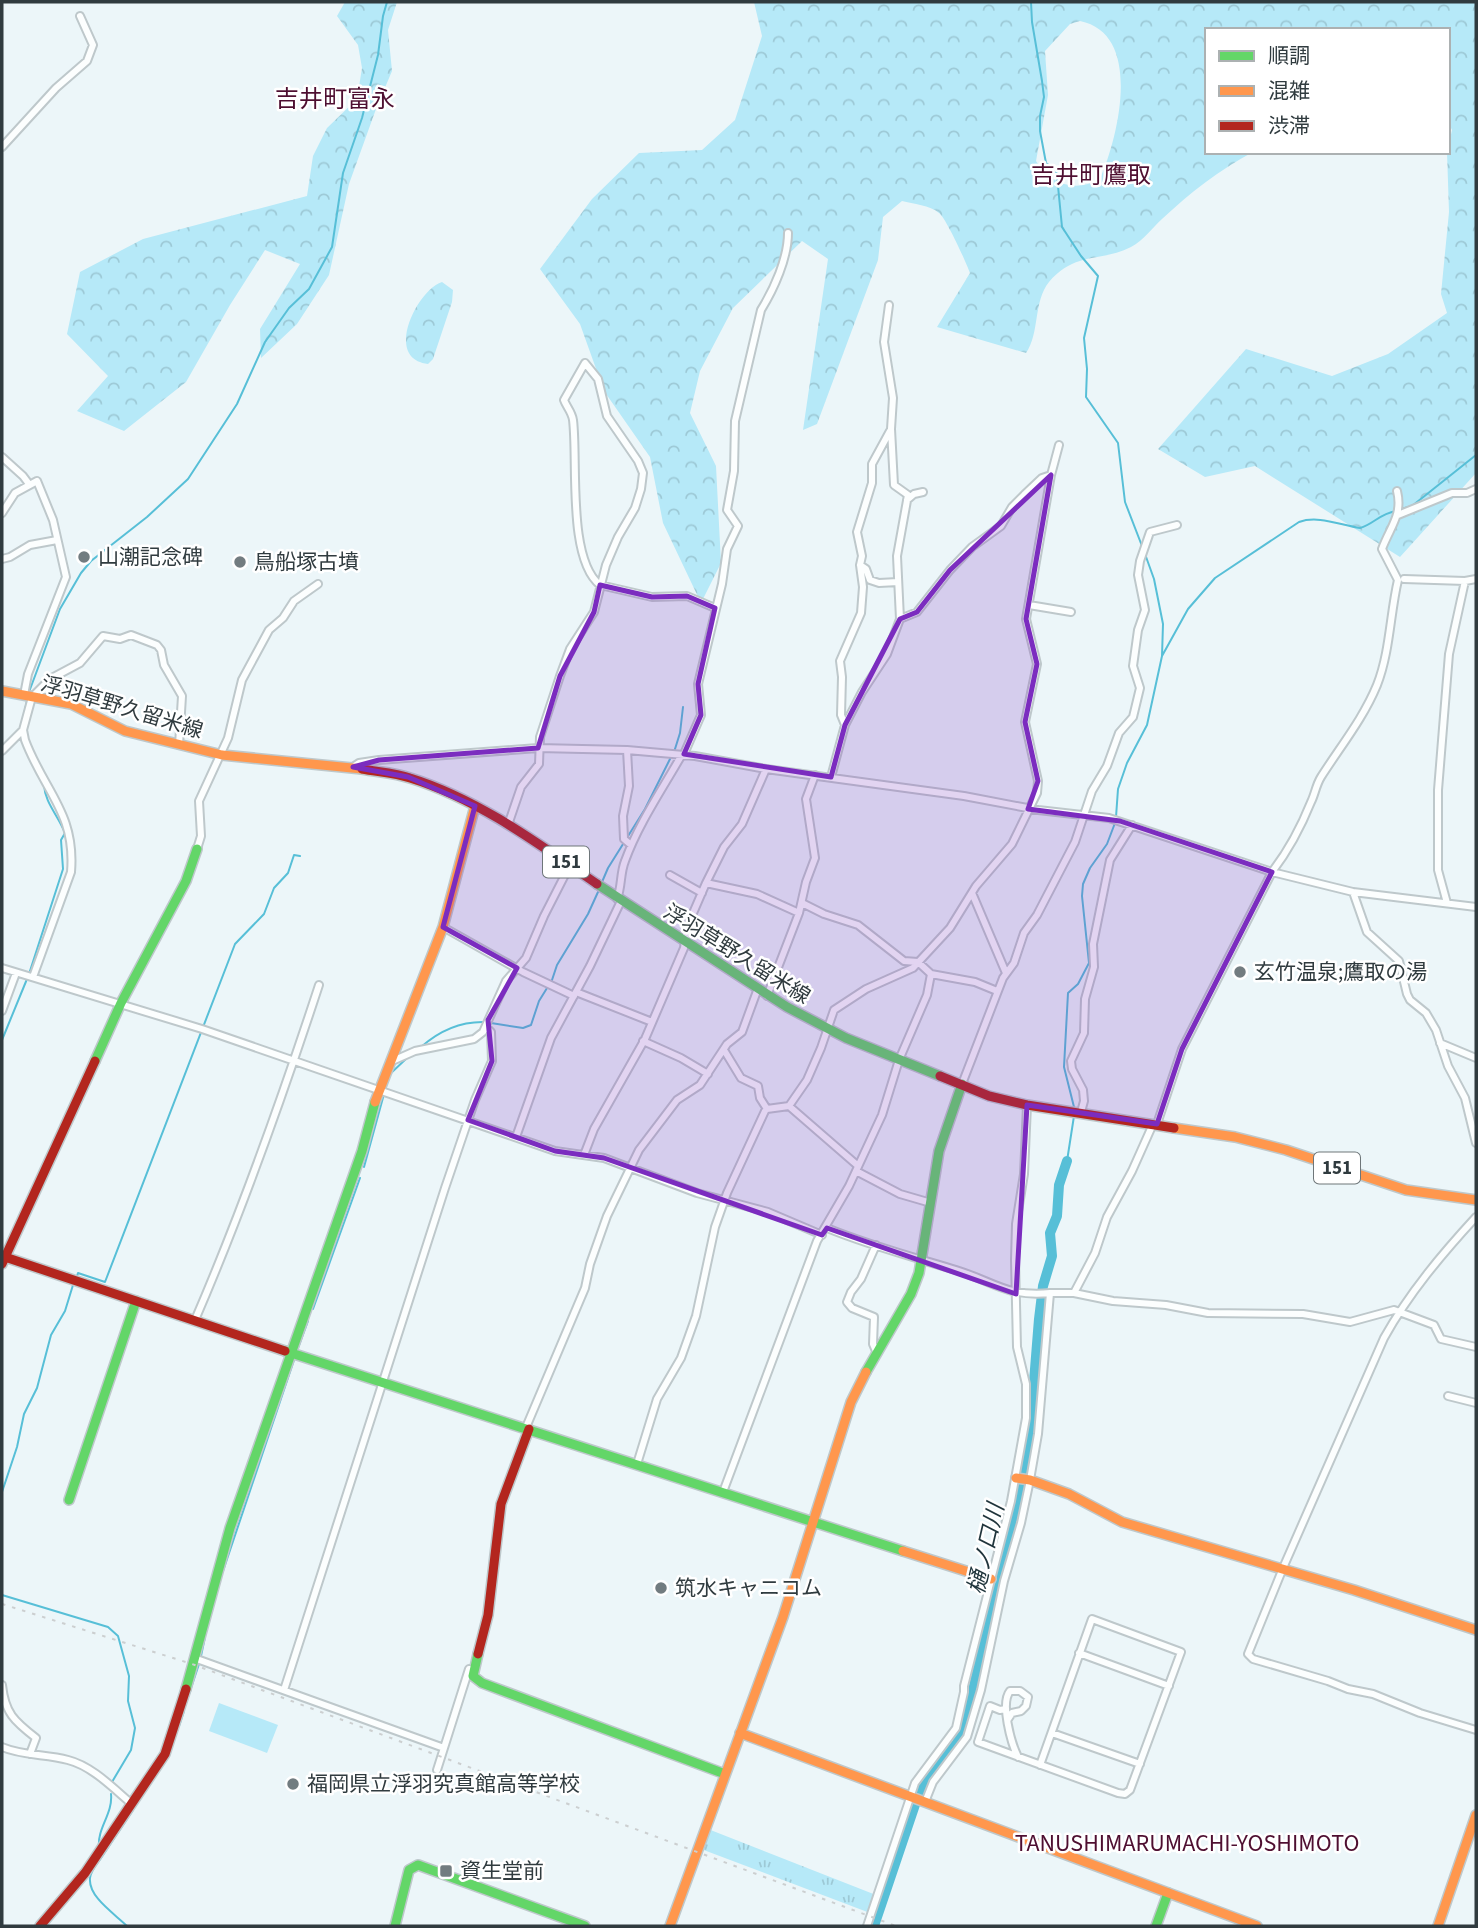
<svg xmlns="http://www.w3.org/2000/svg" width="1478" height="1928" font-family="'Source Sans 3','Noto Sans JP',sans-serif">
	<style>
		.grass { fill: #b6e9f8 }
		.forest { fill: url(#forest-crowns); fill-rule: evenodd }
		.park { fill: url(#park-tufts) }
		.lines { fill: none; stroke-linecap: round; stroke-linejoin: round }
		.stream { stroke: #57bfd7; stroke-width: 2 }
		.river { stroke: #57bfd7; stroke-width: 10 }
		.street-casing { stroke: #bec8cb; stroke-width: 10 }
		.fast-casing { stroke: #bec8cb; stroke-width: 12 }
		.slow-casing { stroke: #bec8cb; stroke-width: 12 }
		.jam-casing { stroke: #bec8cb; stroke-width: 12 }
		.street { stroke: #fcfefe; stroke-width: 6 }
		.fast { stroke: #63d668; stroke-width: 9 }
		.slow { stroke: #ff974d; stroke-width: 9 }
		.jam { stroke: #b3261e; stroke-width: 9 }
		.rail { stroke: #cccfd0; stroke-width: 2; stroke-dasharray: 3.5 7; stroke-linecap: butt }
		.marked { fill: #7b2cbf; fill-opacity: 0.2; stroke: #7b2cbf; stroke-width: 5; stroke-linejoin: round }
		.poi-dot { fill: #727c80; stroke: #fff; stroke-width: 2.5 }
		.labels { text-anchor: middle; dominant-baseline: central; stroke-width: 5; stroke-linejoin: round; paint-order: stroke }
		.shield { fill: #fff; stroke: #6e7679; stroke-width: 2 }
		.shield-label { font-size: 19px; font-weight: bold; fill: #303b3f }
		.poi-label { font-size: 21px; fill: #303b3f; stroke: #fff; text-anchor: start }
		.street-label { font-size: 21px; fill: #303b3f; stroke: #fff }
		.water-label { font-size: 23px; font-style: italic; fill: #20353c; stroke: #fff }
		.quarter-label { font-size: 24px; fill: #4e0f31; stroke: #fff }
	</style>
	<defs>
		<pattern id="forest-crowns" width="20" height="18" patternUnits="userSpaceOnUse" patternTransform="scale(1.75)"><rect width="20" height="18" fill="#b6e9f8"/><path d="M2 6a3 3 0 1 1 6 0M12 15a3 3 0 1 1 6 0" fill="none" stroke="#9dc9d6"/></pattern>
		<pattern id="park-tufts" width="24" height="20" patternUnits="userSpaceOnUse" patternTransform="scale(1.75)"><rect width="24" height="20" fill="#b6e9f8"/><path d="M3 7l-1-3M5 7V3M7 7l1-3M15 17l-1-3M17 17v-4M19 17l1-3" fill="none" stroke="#9dc9d6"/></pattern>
	</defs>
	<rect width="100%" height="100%" fill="#ecf6f9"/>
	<!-- grass -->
	<path class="grass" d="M219,1703l59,22 -11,28 -58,-22z"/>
	<!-- forest -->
	<path class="forest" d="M345,2h52l-9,28 4,41 -16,38 -27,75 -20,91 -32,49 -36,34 -1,-29 40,-65 -35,-14 -35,55 -44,77 -62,49 -47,-20 31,-35 -41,-42 13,-62 63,-33 164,-43 6,-40 14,-28 30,-29 5,-31 -4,-23 -21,-29z
		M754,2h722v471l-76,84 -145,-91 -50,11 -47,-28 88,-100 86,27 56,-22 59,-41 -6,-19 8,-82 -2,-60 5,-22 -4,-8v-92h-241v122h46c-34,18 -63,41 -91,67 -10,9 -18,21 -31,28 -28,15 -56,4 -82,35 -16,20 -9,51 -23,71l-89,-26 33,-54c-4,-11 -24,-55 -31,-60 -9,-8 -26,-9 -37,-12l-19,16 -5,43 -61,164 -14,6 25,-171 -26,-18 -69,67 -33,63 -10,42 26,53 5,97 -20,40 -38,-80 -13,-66 -46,-66 -24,-67 -40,-55 52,-70 47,-46 63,-3 33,-30 27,-84zM1080,21c64,13 38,117 20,158 -25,14 -50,5 -64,-18l12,-66 -3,-44 25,-27z
		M442,282l11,8 -1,12 -19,57 -5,5c-45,-5 -11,-74 14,-82z"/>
	<!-- park -->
	<path class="park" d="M708,1829l168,66 -6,18 -169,-64z"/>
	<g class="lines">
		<!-- stream -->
		<path class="stream" d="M1031,2l1,20 10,59 2,16 -4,19v15l6,32 10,7 1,6 5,51 19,29 17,20 -14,62 3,31 -1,28 32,46 7,59 17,44
			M1401,509l11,-3 64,-51
			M1162,656l26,-47 27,-31 84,-56c19,-7 41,3 61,6 14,-4 19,-14 36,-17
			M29,692l31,-83 21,-36 10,-12 56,-44 41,-38 49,-75 28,-62 24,-34 20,-19 23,-42 11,-74 19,-55 16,-63 5,-39 4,-14
			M22,723l5,-22
			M20,735l8,20
			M1116,817l2,-28 9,-26 20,-38 15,-69 1,-32 -9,-45 -9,-25
			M602,882l6,-14 37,-59 30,-60 5,-16 3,-26
			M29,974l34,-105 -2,-29 4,-7c-7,-18 -20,-30 -21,-48
			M491,1023l32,5 8,-3 8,-24 13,-21 5,-15 31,-51 10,-22
			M2,1040l25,-61
			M421,1047c18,-16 40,-26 65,-25
			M385,1088l5,-14 18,-17
			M1074,1107l-10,-40 4,-74 10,-9 11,-21 -7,-67 1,-12 7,-16 17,-24 8,-21
			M1067,1161l7,-45
			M364,1167l20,-73
			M77,1276l1,-3 27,9 130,-338 29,-30 10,-26 14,-15 6,-18 6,1
			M313,1309l47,-131
			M298,1348l10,-27
			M2,1492l15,-45 7,-33 13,-26 14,-53 14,-24 8,-26
			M223,1571l72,-214
			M2,1595l106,32 10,9 11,40 -1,25 7,27 -4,22 -19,32
			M201,1656l4,-19
			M185,1706l14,-42
			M179,1726l5,-15
			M99,1847c-2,-19 14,-33 12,-53
			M101,1858c-4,6 -10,12 -11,20 -2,19 25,36 37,48
			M101,1858l32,-48"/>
		<!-- river -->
		<path class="river" d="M874,1926l47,-139 36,-44 10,-27 58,-252 5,-32 9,-113 4,-33 9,-30 -2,-23 7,-17 2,-31 8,-24"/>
		<!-- street casing -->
		<g class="street-casing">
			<path id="street" d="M2,147l54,-59 31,-27 6,-16 -13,-29
				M2,457l21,19 6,8
				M907,500l7,-6 9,-2
				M2,513l13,-20 22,-12 16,39 13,57 -38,97 -4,21
				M1398,515l54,-22h15l9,-4
				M2,559l8,-2 20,-12 27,-5
				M860,565l6,4 4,11 9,3 19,-1
				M1404,579l61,2 11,-2
				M1029,605l42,7
				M900,619l17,-7 33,-42 22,-23 29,-21 11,-19 12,-12 18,-17 9,-3
				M845,725l-4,-10 1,-38 -2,-16 21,-48 2,-26 -3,-22 2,-9 -5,-24 15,-49v-19l18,-33
				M627,750l2,36 -6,30 1,23 7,6
				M2,751l21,-21
				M353,767l6,-4 20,-3 159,-12 89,2 68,6 71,13 198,27 74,14 71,8 163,54 81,20 123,15
				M831,777l14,-52 17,-33 25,-38 13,-35 -3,-63 11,-61 -14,-10 -3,-56 2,-31 -9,-56 5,-37
				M508,825l13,-38 18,-23 1,-27 20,-61 10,-27 24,-37 12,-47 12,-28 17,-29 6,-19 2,-16 -5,-12 -31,-45 -9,-37 -13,-16 -21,37c2,6 8,12 9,20 5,40 -6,139 27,165l52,12 35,-1 28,12
				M197,849l4,-13 -2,-35 29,-63 14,-58 27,-50 14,-12 11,-17 24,-17
				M670,875l32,18
				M706,883l51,11 42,19
				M1353,892l14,40 32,29 8,33 3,6 16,13 10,17 12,36 17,32 11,45
				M972,893l34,80
				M617,899c5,-13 3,-26 8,-38 13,-36 36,-70 55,-103l4,-4 17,-39 -3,-31 24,-100 5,-35 11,-23 -11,-16 7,-39 1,-50 26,-111c13,-21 27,-52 27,-77
				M1447,903l-9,-33v-80l11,-136 16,-73
				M443,927l80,45 51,24
				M2,968l200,61 353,122 49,7 93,35 71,19 54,23
				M931,974l44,8 22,9
				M33,977l38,-105c5,-59 -27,-81 -46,-132l-2,-10 9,-33 18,-18 30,-16 23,-27 17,3 11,-4 26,10 4,5 3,15 18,31 -3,49
				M576,992l76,30
				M767,996l32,-83 7,-31 9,-24 -9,-59 9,-24
				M2,1011l14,-38
				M643,1041l38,17 27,16
				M1440,1043l36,15
				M724,1050l17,28 17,8 2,12 7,11
				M390,1062l25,-11 59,-12 9,-7 23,-51 20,-23 18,-42 26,-51
				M962,1084l41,-106 11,-15 10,-30 13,-18 38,-73 17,-51 15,-25 12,-33 14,-16 7,-29 -7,-22 5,-36 7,-20 -7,-35 2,-14 10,-29 27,-7
				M789,1106l68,59
				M1081,1112l3,-11 -1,-11 -11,-21 -1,-8 13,-28 1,-34 9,-32 -1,-23 17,-84 22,-35
				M1157,1124l25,-75 90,-177c16,-21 29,-45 39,-70 4,-8 5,-17 10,-25 19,-30 42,-58 56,-92 13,-33 13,-71 21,-105l-16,-31c8,-22 21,-34 15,-58
				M516,1137l35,-99 39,-72 31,-65
				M584,1155l10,-26 51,-90 39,-91 3,-21 19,-44 18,-36 18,-23 24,-55
				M856,1171l44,23 31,9
				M1476,1217c-34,37 -67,76 -92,121l-101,230 -35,86 5,5 75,22 20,8 25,5 47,19 56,17
				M827,1228c41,17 86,29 129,42 39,12 50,27 94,23
				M876,1245l-15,34 -10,13 -4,10 5,6 22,9 -1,27 3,7
				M1074,1293l21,-40 12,-36 25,-46 21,-47
				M195,1320c47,-109 87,-222 124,-335
				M1448,1396l28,7
				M529,1429l-2,-4 58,-137 5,-24 17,-48 32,-66 38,-50 23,-15 27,-41 15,-12 15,-41
				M637,1464l20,-65 24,-41 15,-42 19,-89 12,-34 38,-82 2,-2 22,-3 18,-26 14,-32 13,-38 32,-21 47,-21 37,-40 26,-42 36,-42 25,-51 1,-12 -13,-59 12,-58 -11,-45 25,-144 8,-30
				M723,1492l94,-251 32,-55 33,-71 17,-55 28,-65 4,-21 -13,-12 -14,-1 -46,-36 -34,-11 -22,-11
				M1079,1653l90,33
				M194,1658l250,90
				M2,1685c3,28 12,36 34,53l-6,16
				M284,1690l161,-502 30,-88 17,-39 -1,-29 -5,-5
				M1006,1709l-6,1 -10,-4 -12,36 140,51 7,1 5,-4 51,-138 -89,-33 -52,146
				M1008,1719l4,-6 9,-2 5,-5 2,-9 -8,-6h-10c-10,12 1,52 8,66
				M1052,1733l88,31
				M2,1747c21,9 44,7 66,13 24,6 45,28 64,44
				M437,1770l32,-101 4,1
				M925,1802l8,-20 34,-45 14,-47 23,-109 17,-58 9,-43 8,-46 12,-141h24l39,8 53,4 42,8 95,1 47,8 44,-12 40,15 7,14 35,8
				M867,1926l48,-143 41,-55 8,-36v-6l47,-185 15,-83v-34l-9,-37 -2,-87 1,-36 8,-50 3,-69"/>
		</g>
		<!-- fast casing -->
		<g class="fast-casing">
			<path id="fast" d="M597,884l190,123 59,31 94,38
				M95,1061l26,-58 65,-122 11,-32
				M285,1351l618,200
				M866,1372l45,-78 8,-21 20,-122 23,-67
				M69,1500l67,-199
				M478,1654l-5,22 9,7 243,91
				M186,1689l44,-161 132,-377 13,-49
				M395,1926l14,-56 9,-5 167,61
				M1156,1926l12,-33"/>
		</g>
		<!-- slow casing -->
		<g class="slow-casing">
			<path id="slow" d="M2,691l69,13 54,27 97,24 140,14
				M375,1102l68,-175 32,-121
				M1174,1128l61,9 51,13 120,40 70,10
				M1016,1478l14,2 39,14 53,28 232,68 122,40
				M903,1551l88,28
				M740,1733l517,193
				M670,1926l113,-309 68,-215 15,-30
				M1438,1926l38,-111"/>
		</g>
		<!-- jam casing -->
		<g class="jam-casing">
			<path id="jam" d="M362,769c16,3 33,4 48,9 68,21 129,66 187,106
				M940,1076l49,20 38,9 147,23
				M2,1256l283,95
				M2,1264l93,-203
				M478,1654l10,-39 13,-111 28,-75
				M40,1926l45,-53 80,-119 21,-65"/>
		</g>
		<!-- street -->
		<use href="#street" class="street"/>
		<!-- fast -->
		<use href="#fast" class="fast"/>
		<!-- slow -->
		<use href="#slow" class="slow"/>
		<!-- jam -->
		<use href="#jam" class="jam"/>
		<!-- rail -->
		<path class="rail" d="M2,1604l190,60 704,262"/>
	</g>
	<!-- marked area -->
	<path class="marked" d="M1051,475l-25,144 11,45 -12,58 13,59 -10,28 92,12 152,51 -90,177 -25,75 -130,-19 -11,189 -189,-66 -5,7 -218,-77 -49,-7 -87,-31 24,-59 -4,-41 29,-52 -74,-41 32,-121 -67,-29 -55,-10 26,-7 159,-12 22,-72 34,-64 6,-27 52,12 35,-1 28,12 -17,76 3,31 -17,39 147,23 14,-52 55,-106 17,-7 33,-42z"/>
	<!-- markers -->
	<g class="poi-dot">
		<circle cx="84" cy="557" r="7"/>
		<circle cx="240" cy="562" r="7"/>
		<circle cx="1240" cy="972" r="7"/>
		<circle cx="661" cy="1588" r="7"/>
		<circle cx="293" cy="1784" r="7"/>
		<rect x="439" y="1864" width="14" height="14" rx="3.5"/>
	</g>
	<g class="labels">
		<!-- shield labels -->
		<g class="shield">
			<rect x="543" y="846.5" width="46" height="31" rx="5"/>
			<rect x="1314" y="1152.5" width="46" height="31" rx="5"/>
		</g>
		<g class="shield-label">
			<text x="566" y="862">151</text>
			<text x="1337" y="1168">151</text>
		</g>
		<!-- poi labels -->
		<g class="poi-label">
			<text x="98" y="557">山潮記念碑</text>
			<text x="254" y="562">鳥船塚古墳</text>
			<text x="1254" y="972">玄竹温泉;鷹取の湯</text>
			<text x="675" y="1588">筑水キャニコム</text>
			<text x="307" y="1784">福岡県立浮羽究真館高等学校</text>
			<text x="460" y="1871">資生堂前</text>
		</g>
		<!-- street labels -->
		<g class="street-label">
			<text transform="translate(122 707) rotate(17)">浮羽草野久留米線</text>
			<text transform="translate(737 954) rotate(32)">浮羽草野久留米線</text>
		</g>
		<!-- water labels -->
		<g class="water-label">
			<text transform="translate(986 1549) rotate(-77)">樋ノ口川</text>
		</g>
		<!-- quarter labels -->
		<g class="quarter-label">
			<text x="335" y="99">吉井町富永</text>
			<text x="1091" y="175">吉井町鷹取</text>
			<text x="1187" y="1843">TANUSHIMARUMACHI-YOSHIMOTO</text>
		</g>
	</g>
	<!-- border -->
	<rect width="1478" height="1928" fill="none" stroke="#303b3f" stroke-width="7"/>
	<!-- legend -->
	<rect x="1205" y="28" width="245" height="126" fill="#ffffff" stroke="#acb1b2" stroke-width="2"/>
	<rect x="1219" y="51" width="35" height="10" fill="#63d668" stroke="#acb1b2" stroke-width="2"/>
	<text x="1268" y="63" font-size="21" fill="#303b3f">順調</text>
	<rect x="1219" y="86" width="35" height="10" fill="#ff974d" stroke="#acb1b2" stroke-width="2"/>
	<text x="1268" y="98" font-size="21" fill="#303b3f">混雑</text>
	<rect x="1219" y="121" width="35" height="10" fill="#b3261e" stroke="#acb1b2" stroke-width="2"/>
	<text x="1268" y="133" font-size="21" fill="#303b3f">渋滞</text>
</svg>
